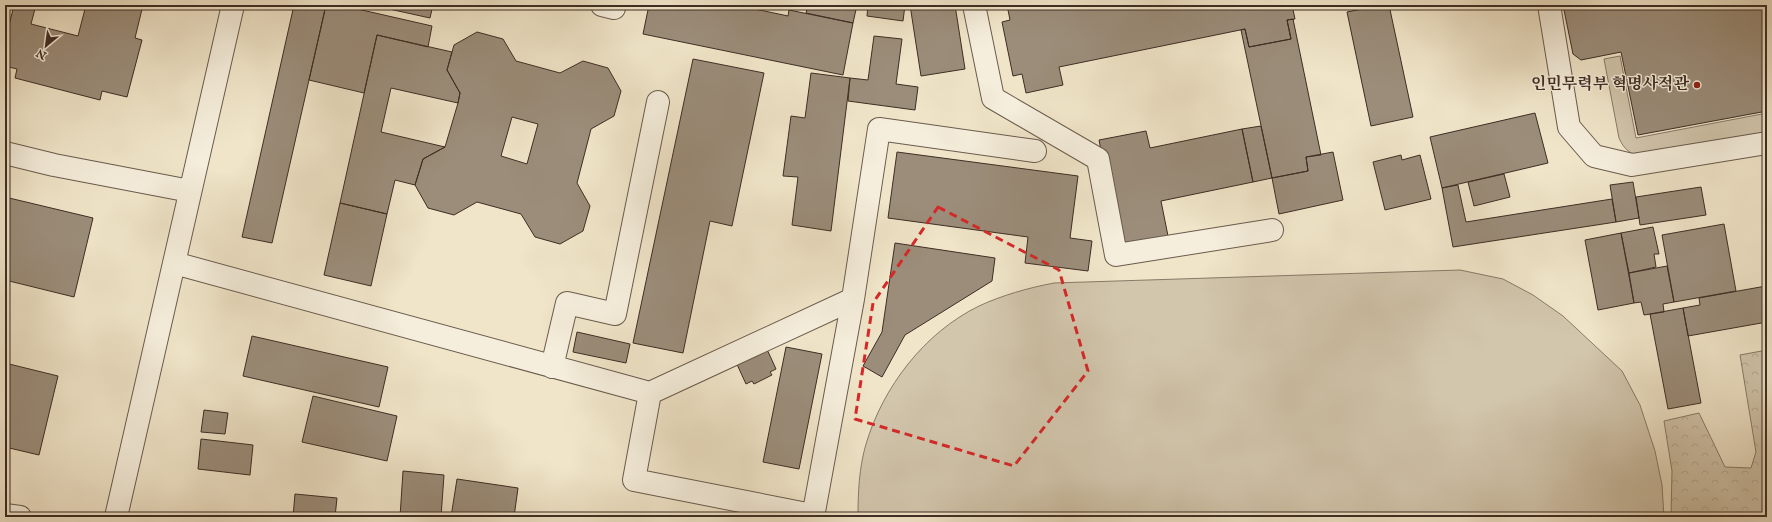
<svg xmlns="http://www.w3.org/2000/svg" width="1772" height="522" font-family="'IM FELL English','Noto Serif KR',serif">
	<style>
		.green { fill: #d2c6ad; stroke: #887a68 }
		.forest { fill: url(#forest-crowns); stroke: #887a68 }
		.building { fill: #9b8d7a; stroke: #3e2d24; fill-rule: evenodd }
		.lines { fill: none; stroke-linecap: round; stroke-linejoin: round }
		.minor-casing { stroke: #6a5b4d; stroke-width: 24 }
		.minor { stroke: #f5eedc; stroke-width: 22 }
		.marked { fill: none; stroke: #d62828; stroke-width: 3; stroke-dasharray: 8 5; stroke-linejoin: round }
		.poi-dot { fill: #8f2418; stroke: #f5eedc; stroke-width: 1.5 }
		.labels { text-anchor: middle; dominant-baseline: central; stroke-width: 3; stroke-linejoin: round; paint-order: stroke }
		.poi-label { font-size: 16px; font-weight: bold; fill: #3e2d24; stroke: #f5eedc; text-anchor: end }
	</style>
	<defs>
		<pattern id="forest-crowns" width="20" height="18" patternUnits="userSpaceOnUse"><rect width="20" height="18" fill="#d2c6ad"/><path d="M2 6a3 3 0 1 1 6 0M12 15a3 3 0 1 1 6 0" fill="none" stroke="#b5aa95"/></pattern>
	</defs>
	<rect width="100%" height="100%" fill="#f0e5c9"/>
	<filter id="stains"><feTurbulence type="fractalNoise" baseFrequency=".005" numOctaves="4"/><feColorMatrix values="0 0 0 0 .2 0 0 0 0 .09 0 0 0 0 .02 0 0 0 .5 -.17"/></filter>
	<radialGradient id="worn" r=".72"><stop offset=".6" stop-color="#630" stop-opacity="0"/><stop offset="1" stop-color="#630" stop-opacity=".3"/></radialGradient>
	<!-- green -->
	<path class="green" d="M1620,56l16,82 131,-25v20l-131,23c-9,-5 -13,-9 -17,-18l-15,-79z
		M1460,270l43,9 30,16 30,21 59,55 18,34 15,46 7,34 2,32h-806c0,-24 1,-49 8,-73 17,-57 58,-111 113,-138 24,-11 49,-18 75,-23z"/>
	<!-- forest -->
	<path class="forest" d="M1767,350v167h-96l1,-46 -8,-50 35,-8 26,54 26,1 5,-16 -16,-97z"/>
	<!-- building -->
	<path class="building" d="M14,5h22l-5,19 47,12 8,-31h57l-8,33 7,2 -15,57 -25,-6 -2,9 -85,-22 2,-9 -12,-3v-24z
		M294,5h32l-54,238 -30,-6z
		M326,5h14l92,21 -4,21 -51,-12 -13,58 -55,-13z
		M371,5h62l-3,13z
		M649,5h51l10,2v-2h26l52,11 1,-6 64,13 -10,52 -200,-41z
		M808,5h49l-4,18 -47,-10z
		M868,5h37l-2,16 -36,-5z
		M910,5h45l10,64 -44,7z
		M1007,5h285l3,14 -8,1 4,19 -42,8 -4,-18 -186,38 4,18 -37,8 -4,-19 -9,2 -11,-54 8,-2z
		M1381,5h8l24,112 -42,9 -24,-114z
		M1563,5h204v106l-129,24 -17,-83 -40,8 -8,-6z
		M1293,19l28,136 -15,2 2,14 -36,7 -31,-148 4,-1 4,18 42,-8 -4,-19z
		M477,32l26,7 13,22 44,12 23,-12 25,7 13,23 -7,25 -23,13 -14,54 13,23 -7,25 -23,13 -25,-7 -14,-23 -44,-12 -23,13 -26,-7 -13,-23 8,-26 22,-12 13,-44 2,-10 -13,-23 7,-25zM512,117l26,7 -11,40 -26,-8z
		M377,35l75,17 -5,18 13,23 -2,10 -67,-15 -10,44 64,15 -22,12 -8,26 -20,-5 -8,34 -47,-11z
		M874,36l28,3 -6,45 22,3 -3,23 -67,-9 2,-23 18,2z
		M693,59l71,14 -32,153 -22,-5 -27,132 -50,-10z
		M811,73l39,5 -19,153 -39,-6 6,-48 -15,-1 8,-60 14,2z
		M1535,113l13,50 -106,25 -12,-51z
		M1261,126l11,52 -19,4 -11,-53z
		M1242,129l11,53 -92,19 7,35 -48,10 -21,-106 47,-9 4,17z
		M897,152l181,24 -8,62 22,3 -4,30 -63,-8 3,-26 -140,-19z
		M1333,152l10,48 -64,14 -7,-36 36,-7 -2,-14z
		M1401,155l1,5 18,-5 11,44 -46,11 -12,-48z
		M1504,174l6,23 -36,9 -6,-24z
		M1633,182l6,36 -23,4 -6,-37z
		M1458,185l8,37 146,-23 4,23 -163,25 -11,-59z
		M1701,187l5,28 -66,10 -4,-28z
		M5,197l88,21 -19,79 -69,-17z
		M340,203l47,11 -16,72 -47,-11z
		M1724,224l12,67 -62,11 -12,-67z
		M1653,227l6,27h-5l2,13 -27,6 -8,-40z
		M1621,233l13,70 -36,7 -13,-70z
		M895,243l100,15 -3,23 -87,54 -23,42 -19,-11 19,-34z
		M1667,266l7,36 -11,2 1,8 -20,3 -3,-13 -7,1 -5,-30z
		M1766,286l1,36 -79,14 -5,-28 17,-3 -1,-7z
		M1683,308l18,95 -33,6 -18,-95z
		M577,332l53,12 -4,19 -53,-11z
		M252,336l136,31 -9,40 -136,-31z
		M765,345l11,24 -6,3 2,3 -18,9 -2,-3 -6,3 -11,-24z
		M786,347l36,7 -23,115 -36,-7z
		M5,363l53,13 -19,79 -34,-8z
		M313,396l84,20 -10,45 -85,-19z
		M204,410l24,3 -3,21 -24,-2z
		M201,439l52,6 -3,30 -52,-6z
		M403,471l41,4 -3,42h-41z
		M457,479l61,9 -4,29h-63z
		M295,494l42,4 -2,19h-42z"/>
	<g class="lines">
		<!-- minor casing -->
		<g class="minor-casing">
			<path id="minor" d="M602,5l12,3
				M974,5l19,93 105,61 18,96 156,-25
				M1549,5l20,122 25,29 38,9 135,-22
				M5,153l49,12 136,26
				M174,263l476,130 203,-94
				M552,367l15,-64 48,11 43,-212
				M650,393l-16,87 178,35
				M5,515l15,2
				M116,517l117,-512
				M813,517l40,-218 26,-170 156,22"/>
		</g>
		<!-- minor -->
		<use href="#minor" class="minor"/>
	</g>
	<!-- marked area -->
	<path class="marked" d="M938,207l121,63 29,101 -74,95 -159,-47 18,-116z"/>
	<!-- markers -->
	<circle class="poi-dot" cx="1697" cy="85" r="4"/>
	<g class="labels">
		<!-- poi labels -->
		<g class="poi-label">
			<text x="1689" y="85">인민무력부 혁명사적관</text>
		</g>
	</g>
	<!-- margin -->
	<rect width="1772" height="522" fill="none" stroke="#f0e5c9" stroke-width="20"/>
	<rect x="6" y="6" width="1760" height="510" fill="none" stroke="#3e2d24" stroke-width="2"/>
	<rect x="10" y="10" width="1752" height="502" fill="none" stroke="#3e2d24"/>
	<!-- north arrow -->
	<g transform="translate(46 46) rotate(209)" stroke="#f5eedc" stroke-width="3" paint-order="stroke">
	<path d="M0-3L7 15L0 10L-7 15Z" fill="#3e2d24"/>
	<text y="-6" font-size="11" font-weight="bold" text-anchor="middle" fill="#3e2d24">N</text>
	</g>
	<rect width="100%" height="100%" filter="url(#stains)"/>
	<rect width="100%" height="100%" fill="url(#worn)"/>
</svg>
